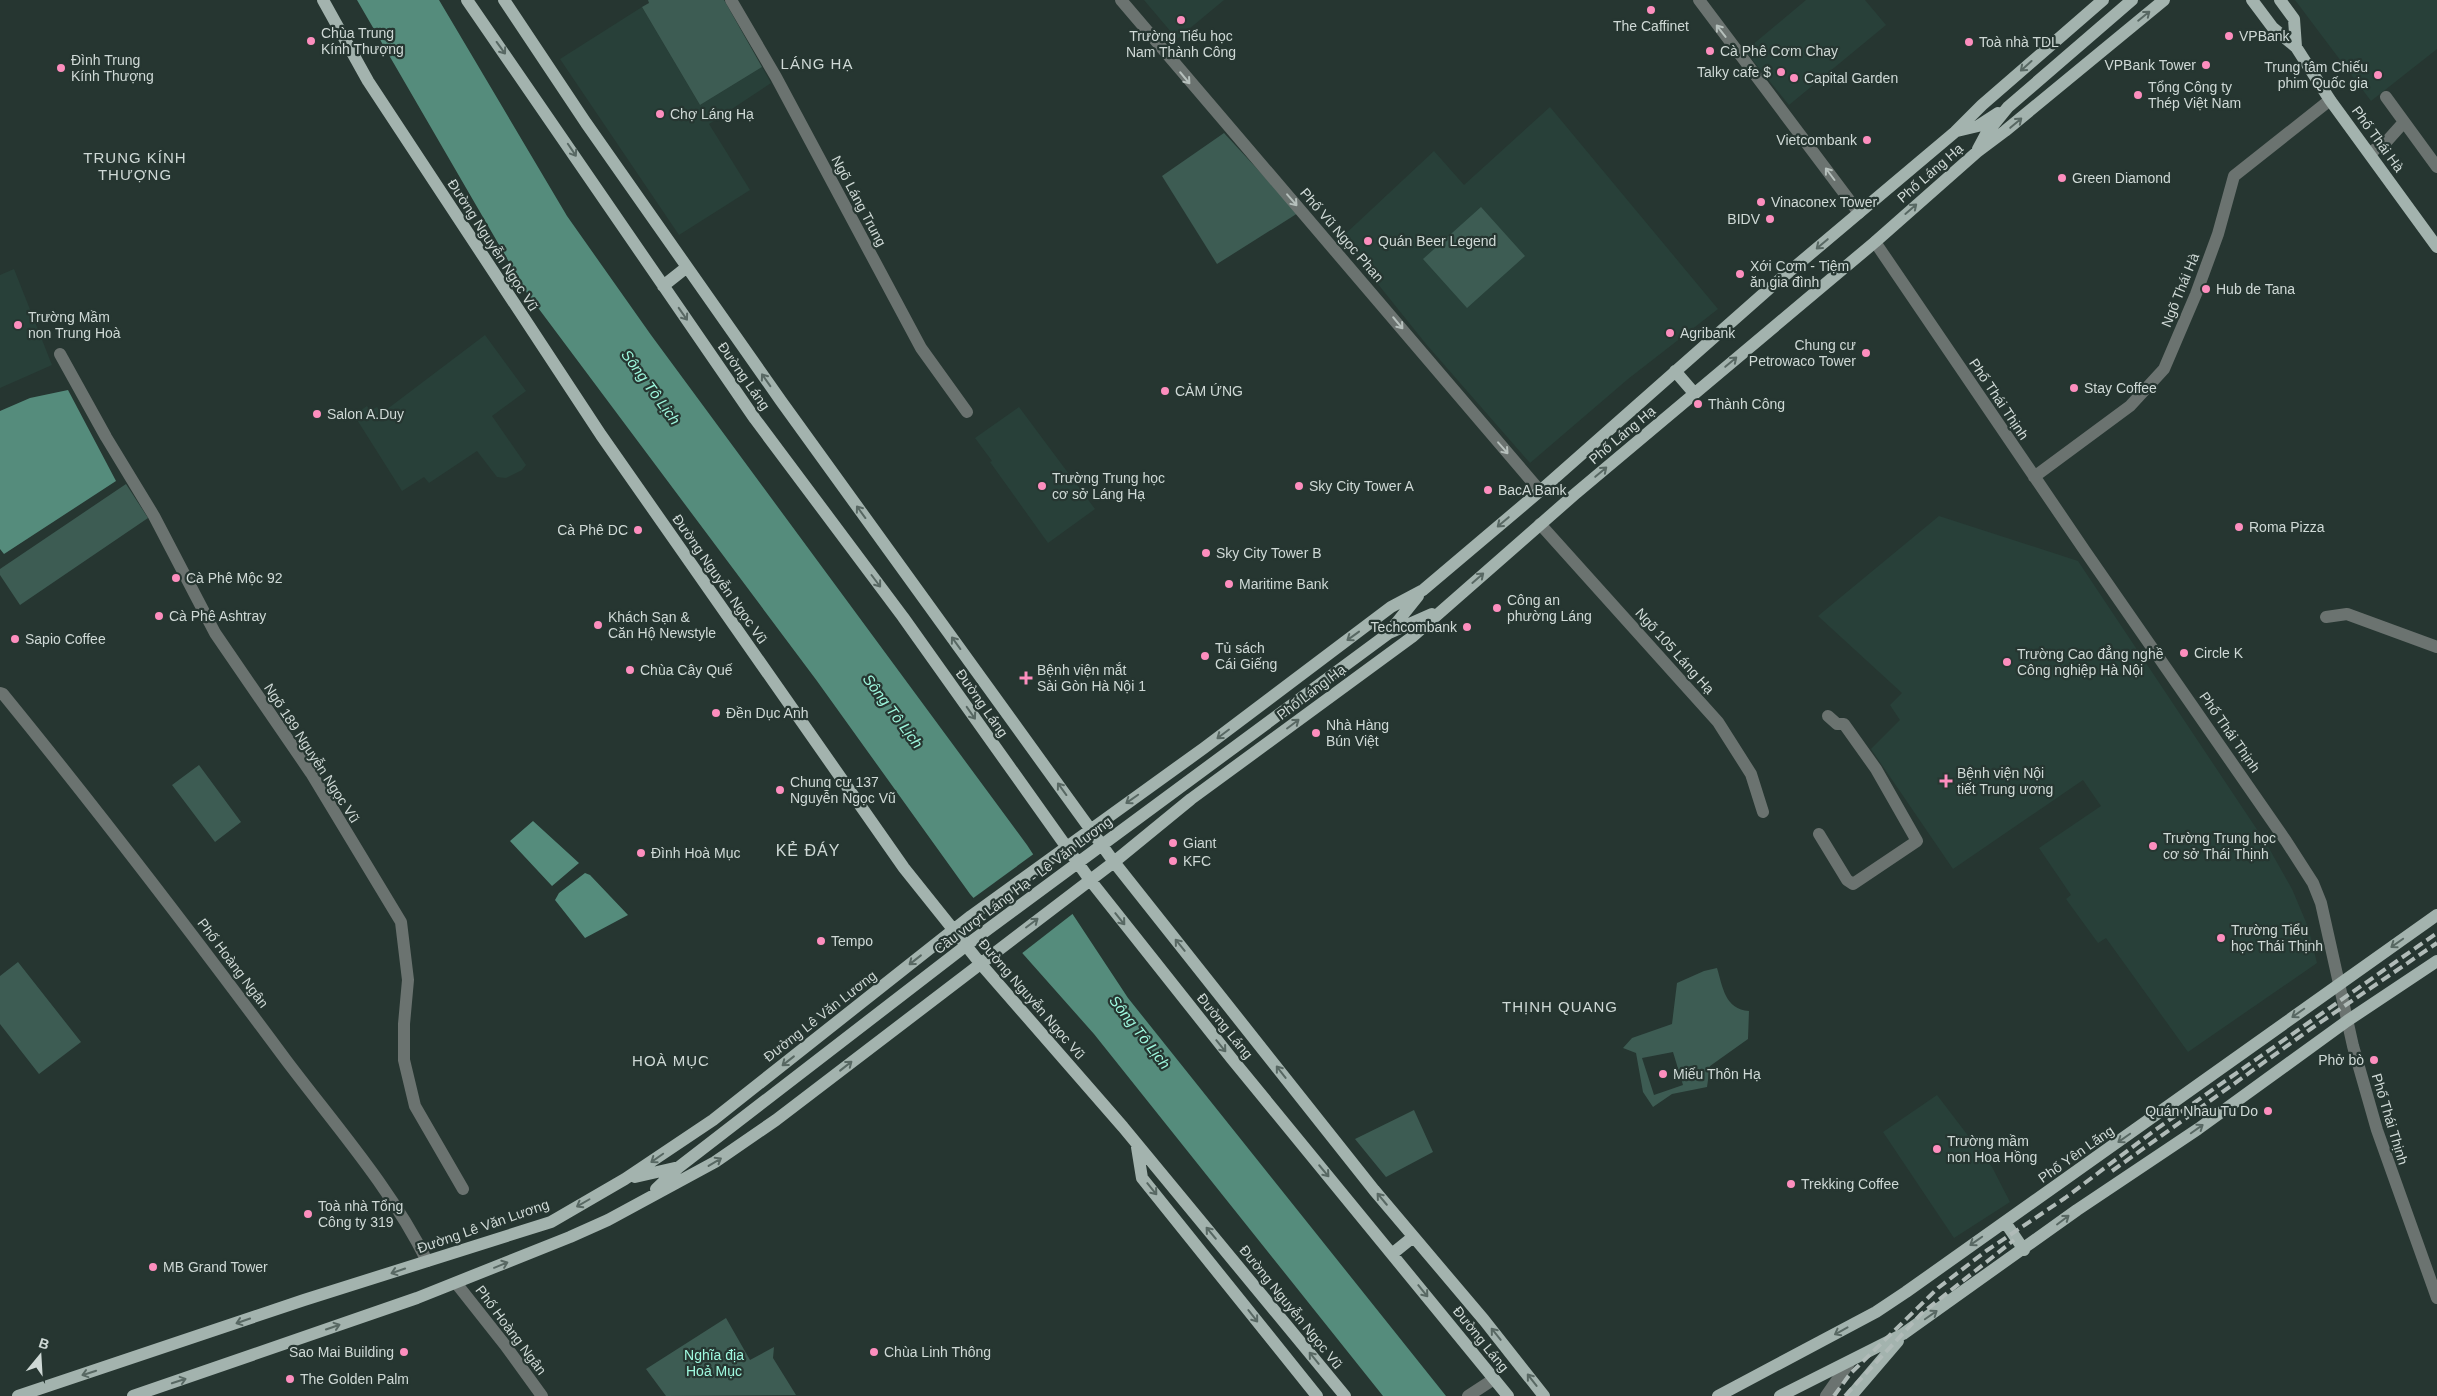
<svg xmlns="http://www.w3.org/2000/svg" width="2437" height="1396" font-family="Arial,sans-serif">
	<style>
		.built { fill: #284039 }
		.green { fill: #3d5c53; fill-rule: evenodd }
		.water { fill: #558c7c }
		.pier { fill: #263631 }
		.lines { fill: none; stroke-linecap: round; stroke-linejoin: round }
		.minor { stroke: #6b7370; stroke-width: 12 }
		.major { stroke: #a3b3ae; stroke-width: 12 }
		.rail { stroke: #b0bbb8; stroke-width: 4; stroke-dasharray: 10 5; stroke-linecap: butt }
		.oneway { stroke: #586863 }
		.oneway2 { stroke: #b6c0bc }
		.poi-dot { fill: #fd8ebe; stroke: #263631; stroke-width: 2 }
		.labels { text-anchor: middle; dominant-baseline: central; stroke-width: 4.5; stroke-linejoin: round; paint-order: stroke }
		.poi-label { font-size: 14px; fill: #cfd9d6; stroke: #263631; text-anchor: start }
		.street-label { font-size: 14px; fill: #cfd9d6; stroke: #263631 }
		.park-label { font-size: 14px; fill: #9ff9df; stroke: #263631 }
		.neighbourhood-label { font-size: 15px; letter-spacing: 1px; fill: #cfd9d6; stroke: #263631 }
		.water-label { font-size: 15px; font-style: italic; fill: #9ef8de; stroke: #263631 }
		.quarter-label { font-size: 16px; letter-spacing: 1px; fill: #cfd9d6; stroke: #263631 }
	</style>
	<rect width="100%" height="100%" fill="#263631"/>
	<!-- built -->
	<path class="built" d="M1144,0h80l-47,39z
		M1806,0h59l21,25 -97,80 -44,-54z
		M2295,0h142v49l-66,52z
		M642,7l58,98 62,-38 9,16 -62,41 41,66 -71,45 -119,-176z
		M1550,107l168,202 -90,70 -98,84 -104,-119 -85,-106 93,-87 30,34z
		M14,269l38,96 -52,23v-113z
		M485,335l41,56 -34,25 34,49 -4,5 -16,8 -9,-1 -20,-26 -48,32 -5,-6 -22,14 -48,-76 13,-9 3,5 7,-4 5,6z
		M1019,407l76,102 -47,34 -58,-81 2,-1 -17,-23z
		M1939,516l139,45 188,282 26,46 16,38 9,36 -129,89 -82,-114 -8,5 -32,-44 5,-4 -32,-47 62,-42 -18,-26 -130,89 -82,-120 29,-29 -10,-15 12,-12 -84,-77z
		M1937,1095l55,72 18,35 -56,36 -71,-106z"/>
	<!-- green -->
	<path class="green" d="M648,0h76l38,67 -62,38 -58,-98 7,-4z
		M1224,133l74,80 -81,51 -55,-88z
		M1481,207l44,49 -58,52 -44,-49z
		M126,484l22,34 -128,87 -20,-30v-6z
		M199,765l42,57 -26,20 -43,-57z
		M18,962l63,80 -42,32 -39,-50v-48z
		M1717,968c6,20 8,41 32,43l-1,28 -38,27 -3,21 -35,7 -19,13 -10,-15 -7,-39 -13,-5 9,-10 40,-14 5,-41 27,-12zM1673,1052l10,33 -29,10 -12,-37z
		M1414,1110l19,42 -47,25 -31,-38z
		M726,1318l24,42 24,-13 -1,11 23,37 -130,1 -20,-27z"/>
	<!-- water -->
	<path class="water" d="M357,0h82l128,216 84,119 376,510 101,153 318,398h-63l-289,-362 -124,-140 -153,-213 -290,-388z
		M68,390l48,91 -112,73 -4,-5v-138l30,-13z
		M533,821l46,42 -27,23 -42,-45z
		M585,873l5,2 38,40 -43,23 -30,-38 4,-7z"/>
	<!-- pier -->
	<path class="pier" d="M1035,853l40,59 -54,42 -49,-55z"/>
	<g class="lines">
		<!-- minor -->
		<path class="minor" d="M731,0l45,77 145,271 46,64
			M1121,0l419,491
			M1699,0l160,213
			M2386,97l51,70
			M2370,153l17,-12 17,-19
			M1875,242l210,309 201,290 27,42 8,20 32,143 24,84 60,168
			M60,354l46,83 48,79 61,117 96,140 90,149 7,58 -4,44v36l11,46 48,83
			M2034,477l96,-71 34,-37 32,-75 22,-60 16,-58 96,-76
			M1540,524l178,198 33,52 12,38
			M2326,617l21,-3 90,33
			M0,693l3,1c98,120 191,242 283,366 49,65 105,128 141,201
			M1819,834l28,46 6,4 64,-43 -41,-72 -32,-45h-7l-9,-8
			M456,1283l49,62 37,51
			M1468,1396l26,-17
			M1826,1396l23,-33"/>
		<!-- major -->
		<path class="major" d="M323,0l45,81 233,354 303,433 76,95 143,164 222,269
			M467,0l288,419 148,198 187,263 142,179 276,337
			M504,0l82,123 195,278 333,461 260,328 110,130 60,76
			M2252,0l21,28 23,19 34,53 107,147
			M2280,0l14,19 2,28
			M1957,131l21,-5 20,-13
			M1978,149l8,-15 22,-27 124,-107
			M663,286l24,-19
			M1675,371l19,22
			M1390,631l28,-35
			M1137,1147l5,31 175,218
			M635,1177l44,-10
			M656,1189l23,-22 293,-226 417,-308 43,-19
			M2005,1222l19,28
			M1392,1254l21,-17
			M18,1396l286,-96 247,-78 74,-43 88,-59 258,-204 233,-168 187,-141 32,-17 117,-99 231,-204 184,-155 27,-27 121,-105
			M133,1396l284,-98 153,-61 38,-17 107,-58 61,-42 338,-258 77,-63 221,-162 163,-143 300,-252 102,-90 28,-21 159,-131
			M1718,1396l158,-84 30,-20 531,-377
			M1780,1396l123,-62 174,-124 121,-81 149,-108 90,-60
			M1851,1396l47,-55"/>
		<!-- rail -->
		<path class="rail" d="M2112,1171l200,-143 125,-85
			M1834,1396l16,-22 88,-86 48,-37 79,-53 90,-68 282,-197
			M1845,1396l76,-82 93,-74"/>
	</g>
	<!-- one-way arrows -->
	<defs><path id="oneway-shaft" d="M-6 0H5M1.5-3L5.5 0L1.5 3" fill="none" stroke-width="1.6" stroke-linecap="round" stroke-linejoin="round" transform="scale(1.25)"/></defs>
	<g class="oneway">
		<use href="#oneway-shaft" transform="translate(2144 16) rotate(-39)"/>
		<use href="#oneway-shaft" transform="translate(501 48) rotate(54)"/>
		<use href="#oneway-shaft" transform="translate(2026 66) rotate(138)"/>
		<use href="#oneway-shaft" transform="translate(2016 123) rotate(-40)"/>
		<use href="#oneway-shaft" transform="translate(572 150) rotate(56)"/>
		<use href="#oneway-shaft" transform="translate(1911 209) rotate(-41)"/>
		<use href="#oneway-shaft" transform="translate(1822 244) rotate(140)"/>
		<use href="#oneway-shaft" transform="translate(683 314) rotate(55)"/>
		<use href="#oneway-shaft" transform="translate(1731 362) rotate(-40)"/>
		<use href="#oneway-shaft" transform="translate(766 380) rotate(-125)"/>
		<use href="#oneway-shaft" transform="translate(1601 472) rotate(-40)"/>
		<use href="#oneway-shaft" transform="translate(861 512) rotate(-126)"/>
		<use href="#oneway-shaft" transform="translate(1503 522) rotate(140)"/>
		<use href="#oneway-shaft" transform="translate(1478 578) rotate(-41)"/>
		<use href="#oneway-shaft" transform="translate(876 581) rotate(53)"/>
		<use href="#oneway-shaft" transform="translate(1353 636) rotate(144)"/>
		<use href="#oneway-shaft" transform="translate(956 643) rotate(-126)"/>
		<use href="#oneway-shaft" transform="translate(971 713) rotate(55)"/>
		<use href="#oneway-shaft" transform="translate(1293 724) rotate(-37)"/>
		<use href="#oneway-shaft" transform="translate(1223 734) rotate(143)"/>
		<use href="#oneway-shaft" transform="translate(1062 789) rotate(-126)"/>
		<use href="#oneway-shaft" transform="translate(1132 799) rotate(145)"/>
		<use href="#oneway-shaft" transform="translate(1120 919) rotate(51)"/>
		<use href="#oneway-shaft" transform="translate(1032 923) rotate(-37)"/>
		<use href="#oneway-shaft" transform="translate(2397 943) rotate(145)"/>
		<use href="#oneway-shaft" transform="translate(1180 945) rotate(-129)"/>
		<use href="#oneway-shaft" transform="translate(915 960) rotate(142)"/>
		<use href="#oneway-shaft" transform="translate(2298 1013) rotate(145)"/>
		<use href="#oneway-shaft" transform="translate(1221 1046) rotate(51)"/>
		<use href="#oneway-shaft" transform="translate(788 1061) rotate(142)"/>
		<use href="#oneway-shaft" transform="translate(846 1066) rotate(-38)"/>
		<use href="#oneway-shaft" transform="translate(1281 1072) rotate(-128)"/>
		<use href="#oneway-shaft" transform="translate(2197 1129) rotate(-35)"/>
		<use href="#oneway-shaft" transform="translate(2124 1138) rotate(145)"/>
		<use href="#oneway-shaft" transform="translate(657 1158) rotate(145)"/>
		<use href="#oneway-shaft" transform="translate(715 1162) rotate(-31)"/>
		<use href="#oneway-shaft" transform="translate(1324 1171) rotate(50)"/>
		<use href="#oneway-shaft" transform="translate(1152 1189) rotate(51)"/>
		<use href="#oneway-shaft" transform="translate(1382 1199) rotate(-130)"/>
		<use href="#oneway-shaft" transform="translate(583 1203) rotate(150)"/>
		<use href="#oneway-shaft" transform="translate(2063 1220) rotate(-37)"/>
		<use href="#oneway-shaft" transform="translate(1211 1233) rotate(-130)"/>
		<use href="#oneway-shaft" transform="translate(1976 1241) rotate(145)"/>
		<use href="#oneway-shaft" transform="translate(501 1265) rotate(-22)"/>
		<use href="#oneway-shaft" transform="translate(398 1271) rotate(161)"/>
		<use href="#oneway-shaft" transform="translate(1423 1291) rotate(51)"/>
		<use href="#oneway-shaft" transform="translate(1931 1315) rotate(-35)"/>
		<use href="#oneway-shaft" transform="translate(1253 1316) rotate(52)"/>
		<use href="#oneway-shaft" transform="translate(243 1321) rotate(161)"/>
		<use href="#oneway-shaft" transform="translate(333 1327) rotate(-19)"/>
		<use href="#oneway-shaft" transform="translate(1841 1331) rotate(151)"/>
		<use href="#oneway-shaft" transform="translate(1496 1334) rotate(-129)"/>
		<use href="#oneway-shaft" transform="translate(1314 1358) rotate(-129)"/>
		<use href="#oneway-shaft" transform="translate(89 1373) rotate(162)"/>
		<use href="#oneway-shaft" transform="translate(1532 1380) rotate(-128)"/>
		<use href="#oneway-shaft" transform="translate(179 1381) rotate(-18)"/>
	</g>
	<g class="oneway2">
		<use href="#oneway-shaft" transform="translate(1721 31) rotate(-128)"/>
		<use href="#oneway-shaft" transform="translate(1185 78) rotate(50)"/>
		<use href="#oneway-shaft" transform="translate(1830 174) rotate(-127)"/>
		<use href="#oneway-shaft" transform="translate(1292 200) rotate(49)"/>
		<use href="#oneway-shaft" transform="translate(1398 323) rotate(50)"/>
		<use href="#oneway-shaft" transform="translate(1503 448) rotate(49)"/>
	</g>
	<!-- markers -->
	<g class="poi-dot">
		<circle cx="1651" cy="10" r="5"/>
		<circle cx="1181" cy="20" r="5"/>
		<circle cx="2229" cy="36" r="5"/>
		<circle cx="311" cy="41" r="5"/>
		<circle cx="1969" cy="42" r="5"/>
		<circle cx="1710" cy="51" r="5"/>
		<circle cx="2206" cy="65" r="5"/>
		<circle cx="61" cy="68" r="5"/>
		<circle cx="1781" cy="72" r="5"/>
		<circle cx="2378" cy="75" r="5"/>
		<circle cx="1794" cy="78" r="5"/>
		<circle cx="2138" cy="95" r="5"/>
		<circle cx="660" cy="114" r="5"/>
		<circle cx="1867" cy="140" r="5"/>
		<circle cx="2062" cy="178" r="5"/>
		<circle cx="1761" cy="202" r="5"/>
		<circle cx="1770" cy="219" r="5"/>
		<circle cx="1368" cy="241" r="5"/>
		<circle cx="1740" cy="274" r="5"/>
		<circle cx="2206" cy="289" r="5"/>
		<circle cx="18" cy="325" r="5"/>
		<circle cx="1670" cy="333" r="5"/>
		<circle cx="1866" cy="353" r="5"/>
		<circle cx="2074" cy="388" r="5"/>
		<circle cx="1165" cy="391" r="5"/>
		<circle cx="1698" cy="404" r="5"/>
		<circle cx="317" cy="414" r="5"/>
		<circle cx="1042" cy="486" r="5"/>
		<circle cx="1299" cy="486" r="5"/>
		<circle cx="1488" cy="490" r="5"/>
		<circle cx="2239" cy="527" r="5"/>
		<circle cx="638" cy="530" r="5"/>
		<circle cx="1206" cy="553" r="5"/>
		<circle cx="176" cy="578" r="5"/>
		<circle cx="1229" cy="584" r="5"/>
		<circle cx="1497" cy="608" r="5"/>
		<circle cx="159" cy="616" r="5"/>
		<circle cx="598" cy="625" r="5"/>
		<circle cx="1467" cy="627" r="5"/>
		<circle cx="15" cy="639" r="5"/>
		<circle cx="2184" cy="653" r="5"/>
		<circle cx="1205" cy="656" r="5"/>
		<circle cx="2007" cy="662" r="5"/>
		<circle cx="630" cy="670" r="5"/>
		<path d="M1023.5 670.5h5v5h5v5h-5v5h-5v-5h-5v-5h5z"/>
		<circle cx="716" cy="713" r="5"/>
		<circle cx="1316" cy="733" r="5"/>
		<path d="M1943.5 773.5h5v5h5v5h-5v5h-5v-5h-5v-5h5z"/>
		<circle cx="780" cy="790" r="5"/>
		<circle cx="1173" cy="843" r="5"/>
		<circle cx="2153" cy="846" r="5"/>
		<circle cx="641" cy="853" r="5"/>
		<circle cx="1173" cy="861" r="5"/>
		<circle cx="2221" cy="938" r="5"/>
		<circle cx="821" cy="941" r="5"/>
		<circle cx="2374" cy="1060" r="5"/>
		<circle cx="1663" cy="1074" r="5"/>
		<circle cx="2268" cy="1111" r="5"/>
		<circle cx="1937" cy="1149" r="5"/>
		<circle cx="1791" cy="1184" r="5"/>
		<circle cx="308" cy="1214" r="5"/>
		<circle cx="153" cy="1267" r="5"/>
		<circle cx="404" cy="1352" r="5"/>
		<circle cx="874" cy="1352" r="5"/>
		<circle cx="290" cy="1379" r="5"/>
	</g>
	<g class="labels">
		<!-- poi labels -->
		<g class="poi-label">
			<text x="1651" y="26" text-anchor="middle">The Caffinet</text>
			<text x="321" y="33">Chùa Trung<tspan x="321" dy="16">Kính Thượng</tspan></text>
			<text x="1181" y="36" text-anchor="middle">Trường Tiểu học<tspan x="1181" dy="16">Nam Thành Công</tspan></text>
			<text x="2239" y="36">VPBank</text>
			<text x="1979" y="42">Toà nhà TDL</text>
			<text x="1720" y="51">Cà Phê Cơm Chay</text>
			<text x="71" y="60">Đình Trung<tspan x="71" dy="16">Kính Thượng</tspan></text>
			<text x="2196" y="65" text-anchor="end">VPBank Tower</text>
			<text x="2368" y="67" text-anchor="end">Trung tâm Chiếu<tspan x="2368" dy="16">phim Quốc gia</tspan></text>
			<text x="1771" y="72" text-anchor="end">Talky cafe $</text>
			<text x="1804" y="78">Capital Garden</text>
			<text x="2148" y="87">Tổng Công ty<tspan x="2148" dy="16">Thép Việt Nam</tspan></text>
			<text x="670" y="114">Chợ Láng Hạ</text>
			<text x="1857" y="140" text-anchor="end">Vietcombank</text>
			<text x="2072" y="178">Green Diamond</text>
			<text x="1771" y="202">Vinaconex Tower</text>
			<text x="1760" y="219" text-anchor="end">BIDV</text>
			<text x="1378" y="241">Quán Beer Legend</text>
			<text x="1750" y="266">Xới Cơm - Tiệm<tspan x="1750" dy="16">ăn gia đình</tspan></text>
			<text x="2216" y="289">Hub de Tana</text>
			<text x="28" y="317">Trường Mầm<tspan x="28" dy="16">non Trung Hoà</tspan></text>
			<text x="1680" y="333">Agribank</text>
			<text x="1856" y="345" text-anchor="end">Chung cư<tspan x="1856" dy="16">Petrowaco Tower</tspan></text>
			<text x="2084" y="388">Stay Coffee</text>
			<text x="1175" y="391">CẢM ỨNG</text>
			<text x="1708" y="404">Thành Công</text>
			<text x="327" y="414">Salon A.Duy</text>
			<text x="1052" y="478">Trường Trung học<tspan x="1052" dy="16">cơ sở Láng Hạ</tspan></text>
			<text x="1309" y="486">Sky City Tower A</text>
			<text x="1498" y="490">BacA Bank</text>
			<text x="2249" y="527">Roma Pizza</text>
			<text x="628" y="530" text-anchor="end">Cà Phê DC</text>
			<text x="1216" y="553">Sky City Tower B</text>
			<text x="186" y="578">Cà Phê Mộc 92</text>
			<text x="1239" y="584">Maritime Bank</text>
			<text x="1507" y="600">Công an<tspan x="1507" dy="16">phường Láng</tspan></text>
			<text x="169" y="616">Cà Phê Ashtray</text>
			<text x="608" y="617">Khách Sạn &amp;<tspan x="608" dy="16">Căn Hộ Newstyle</tspan></text>
			<text x="1457" y="627" text-anchor="end">Techcombank</text>
			<text x="25" y="639">Sapio Coffee</text>
			<text x="1215" y="648">Tủ sách<tspan x="1215" dy="16">Cái Giếng</tspan></text>
			<text x="2194" y="653">Circle K</text>
			<text x="2017" y="654">Trường Cao đẳng nghề<tspan x="2017" dy="16">Công nghiệp Hà Nội</tspan></text>
			<text x="640" y="670">Chùa Cây Quế</text>
			<text x="1037" y="670">Bệnh viện mắt<tspan x="1037" dy="16">Sài Gòn Hà Nội 1</tspan></text>
			<text x="726" y="713">Đền Dục Anh</text>
			<text x="1326" y="725">Nhà Hàng<tspan x="1326" dy="16">Bún Việt</tspan></text>
			<text x="1957" y="773">Bệnh viện Nội<tspan x="1957" dy="16">tiết Trung ương</tspan></text>
			<text x="790" y="782">Chung cư 137<tspan x="790" dy="16">Nguyễn Ngọc Vũ</tspan></text>
			<text x="2163" y="838">Trường Trung học<tspan x="2163" dy="16">cơ sở Thái Thịnh</tspan></text>
			<text x="1183" y="843">Giant</text>
			<text x="651" y="853">Đình Hoà Mục</text>
			<text x="1183" y="861">KFC</text>
			<text x="2231" y="930">Trường Tiểu<tspan x="2231" dy="16">học Thái Thịnh</tspan></text>
			<text x="831" y="941">Tempo</text>
			<text x="2364" y="1060" text-anchor="end">Phở bò</text>
			<text x="1673" y="1074">Miếu Thôn Hạ</text>
			<text x="2258" y="1111" text-anchor="end">Quán Nhau Tu Do</text>
			<text x="1947" y="1141">Trường mầm<tspan x="1947" dy="16">non Hoa Hồng</tspan></text>
			<text x="1801" y="1184">Trekking Coffee</text>
			<text x="318" y="1206">Toà nhà Tổng<tspan x="318" dy="16">Công ty 319</tspan></text>
			<text x="163" y="1267">MB Grand Tower</text>
			<text x="394" y="1352" text-anchor="end">Sao Mai Building</text>
			<text x="884" y="1352">Chùa Linh Thông</text>
			<text x="300" y="1379">The Golden Palm</text>
		</g>
		<!-- street labels -->
		<g class="street-label">
			<text transform="translate(2378 139) rotate(54)">Phố Thái Hà</text>
			<text transform="translate(1930 173) rotate(-41)">Phố Láng Hạ</text>
			<text transform="translate(859 201) rotate(62)">Ngõ Láng Trung</text>
			<text transform="translate(1342 235) rotate(49)">Phố Vũ Ngọc Phan</text>
			<text transform="translate(493 245) rotate(57)">Đường Nguyễn Ngọc Vũ</text>
			<text transform="translate(2180 290) rotate(-68)">Ngõ Thái Hà</text>
			<text transform="translate(744 376) rotate(55)">Đường Láng</text>
			<text transform="translate(1999 399) rotate(56)">Phố Thái Thịnh</text>
			<text transform="translate(1622 435) rotate(-40)">Phố Láng Hạ</text>
			<text transform="translate(720 579) rotate(55)">Đường Nguyễn Ngọc Vũ</text>
			<text transform="translate(1675 651) rotate(48)">Ngõ 105 Láng Hạ</text>
			<text transform="translate(1311 692) rotate(-37)">Phố Láng Hạ</text>
			<text transform="translate(982 703) rotate(55)">Đường Láng</text>
			<text transform="translate(2230 732) rotate(55)">Phố Thái Thịnh</text>
			<text transform="translate(312 753) rotate(57)">Ngõ 189 Nguyễn Ngọc Vũ</text>
			<text transform="translate(1023 885) rotate(-37)">Cầu vượt Láng Hạ - Lê Văn Lương</text>
			<text transform="translate(233 963) rotate(53)">Phố Hoàng Ngân</text>
			<text transform="translate(1032 999) rotate(49)">Đường Nguyễn Ngọc Vũ</text>
			<text transform="translate(820 1016) rotate(-38)">Đường Lê Văn Lương</text>
			<text transform="translate(1225 1026) rotate(51)">Đường Láng</text>
			<text transform="translate(2390 1119) rotate(73)">Phố Thái Thịnh</text>
			<text transform="translate(2076 1154) rotate(-35)">Phố Yên Lãng</text>
			<text transform="translate(483 1226) rotate(-19)">Đường Lê Văn Lương</text>
			<text transform="translate(1291 1307) rotate(51)">Đường Nguyễn Ngọc Vũ</text>
			<text transform="translate(511 1330) rotate(53)">Phố Hoàng Ngân</text>
			<text transform="translate(1481 1339) rotate(51)">Đường Láng</text>
		</g>
		<!-- park labels -->
		<g class="park-label">
			<text x="714" y="1355">Nghĩa địa<tspan x="714" dy="16">Hoả Mục</tspan></text>
		</g>
		<!-- neighbourhood labels -->
		<g class="neighbourhood-label">
			<text x="817" y="63">LÁNG HẠ</text>
			<text x="135" y="157">TRUNG KÍNH<tspan x="135" dy="17">THƯỢNG</tspan></text>
			<text x="1560" y="1006">THỊNH QUANG</text>
			<text x="671" y="1060">HOÀ MỤC</text>
		</g>
		<!-- water labels -->
		<g class="water-label">
			<text transform="translate(651 387) rotate(54)">Sông Tô Lịch</text>
			<text transform="translate(893 711) rotate(53)">Sông Tô Lịch</text>
			<text transform="translate(1140 1032) rotate(52)">Sông Tô Lịch</text>
		</g>
		<!-- quarter labels -->
		<g class="quarter-label">
			<text x="808" y="850">KẺ ĐÁY</text>
		</g>
	</g>
	<!-- north arrow -->
	<g transform="translate(40 1356) rotate(18)" stroke="#263631" stroke-width="4" paint-order="stroke">
	<path d="M0-4L9 19L0 12L-9 19Z" fill="#cfd9d6"/>
	<text y="-8" font-size="14" font-weight="bold" text-anchor="middle" fill="#cfd9d6">B</text>
	</g>
</svg>
